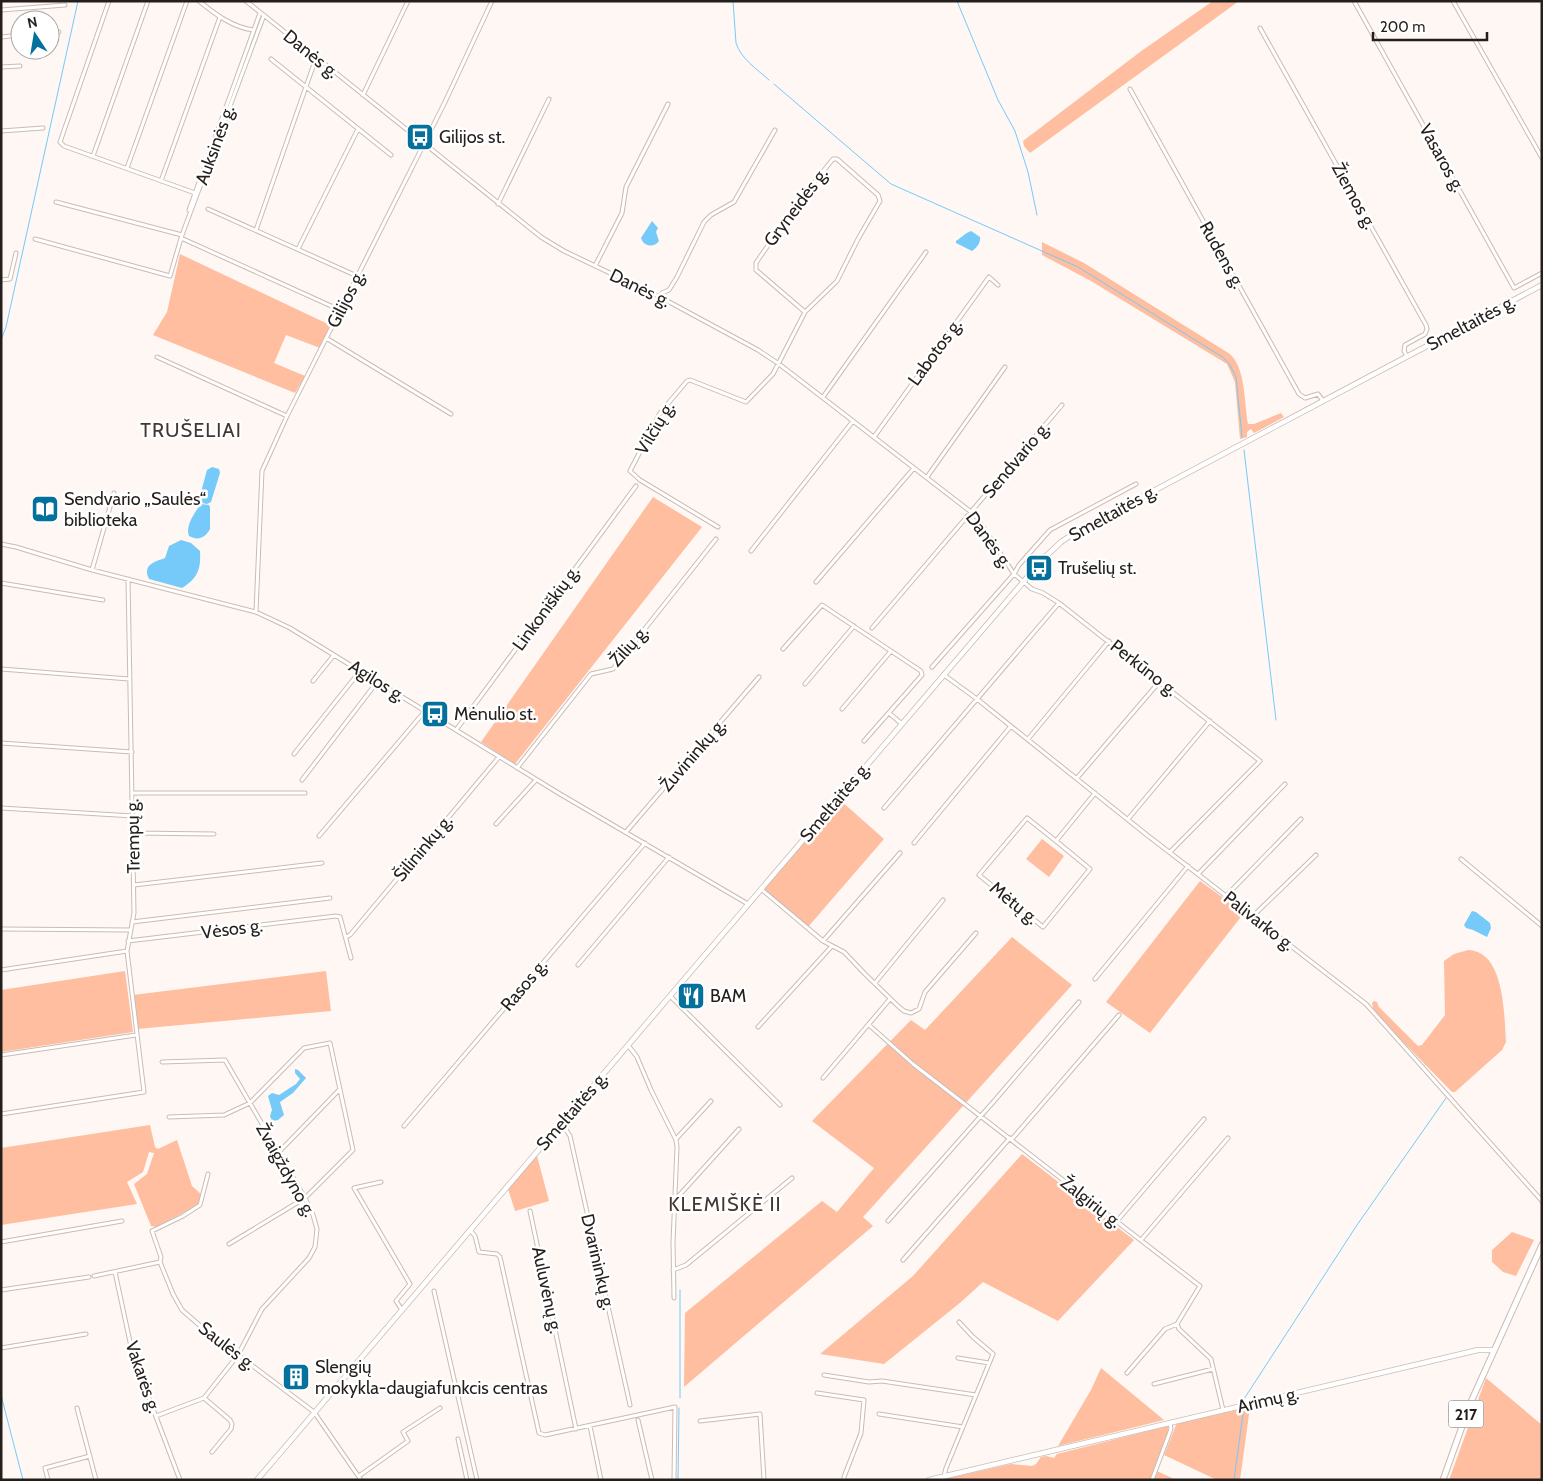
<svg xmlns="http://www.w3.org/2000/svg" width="1543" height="1481" font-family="Cabin,sans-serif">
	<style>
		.green { fill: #febe9f }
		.water { fill: #75cafa }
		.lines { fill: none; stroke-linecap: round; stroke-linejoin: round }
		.stream { stroke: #75cafa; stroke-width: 1 }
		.street-casing { stroke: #cbbbb3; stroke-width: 5 }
		.secondary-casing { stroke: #cbbbb3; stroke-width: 6 }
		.primary-casing { stroke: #cbbbb3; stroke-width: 7 }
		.street { stroke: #fff; stroke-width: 3 }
		.secondary { stroke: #fff; stroke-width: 4.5 }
		.primary { stroke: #fff; stroke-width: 5 }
		.labels { text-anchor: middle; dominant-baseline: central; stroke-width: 5; stroke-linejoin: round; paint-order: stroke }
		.shield { fill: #fff; stroke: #666260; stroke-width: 1 }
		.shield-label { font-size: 16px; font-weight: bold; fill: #251f1c }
		.street-label { font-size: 18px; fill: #251f1c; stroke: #fff }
		.poi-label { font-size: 18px; fill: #251f1c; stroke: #fff; text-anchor: start }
		.quarter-label { font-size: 20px; letter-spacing: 1px; fill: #443731; stroke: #fff }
	</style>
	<rect width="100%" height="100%" fill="#fef7f4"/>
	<!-- green -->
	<path class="green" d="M1213,1h26l-209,152 -6,-7 -1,-5 117,-89z
		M1042,242l42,21 146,91c16,15 14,49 18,70h6l27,-11 3,4 -30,16 -3,-4 -4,3v5l-7,2 -5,-57 -8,-18 -136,-83 -49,-26z
		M180,254l150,71 -10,23 -34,-13 -12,28 31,13 -10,17 -142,-58 14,-23z
		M653,497l49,30 -187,237 -34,-22z
		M840,800l44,39 -76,88 -45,-37z
		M1042,839l22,17 -15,21 -23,-18z
		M1200,881l44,32 -94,120 -44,-31z
		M1012,937l60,48 -209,232 10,9 -189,161 1,-74 137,-112 15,11 37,-44 -62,-47 99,-101 14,10z
		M1468,950c37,1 36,65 38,92l-4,8 -47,42h-3l-78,-80 -2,-9 2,-2 3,1 2,5 39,39 4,-1 23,-30 -1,-54 10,-7z
		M125,971l8,61 -132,20v-62z
		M326,971l5,40 -194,18 -4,-34z
		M150,1125l5,22 3,2 19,-9 15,46 10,9 -4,10 -42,22 -5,-1 -17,-42 13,-10 7,-21 -5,-1 -6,20 -16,10 10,22 -136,21v-77z
		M1022,1154l112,86 -76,81 -75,-39 -22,20 -77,62 -64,-10 93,-78z
		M537,1156l12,45 -34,10 -7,-22z
		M1512,1232l22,8 -18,36 -13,-4 -11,-10v-12z
		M1101,1368l63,52 -106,26 33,-56z
		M1486,1378l56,47v55h-93z
		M1250,1407l-10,73h-23l-53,-25 12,-30 3,-2z
		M1168,1426v7l-13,37 21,10 -231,-1 66,-15 21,2 4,-2 5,-7 5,-1 8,2 3,-4z"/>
	<!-- water -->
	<path class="water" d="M652,221l6,7 -2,4 3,9c-5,7 -15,6 -18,-3z
		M971,231l9,6c1,5 -3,11 -8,14l-16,-8v-2c5,-3 9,-8 15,-10z
		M212,467l7,2 1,4 -9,29 -4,2 -5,-1 -2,-7 7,-26z
		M201,504l8,1 1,2v22c-5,9 -12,12 -21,7 -4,-10 6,-24 12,-32z
		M181,540l10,3 9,8c1,18 -2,27 -18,37l-33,-9c-7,-14 5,-17 16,-21l4,-12z
		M1472,911l4,1 14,11 1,5 -4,9 -14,-7 -7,-2 -2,-3z
		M295,1069l3,1 8,8 -13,15 -13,9 4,13 -6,5 -6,1 -2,-5 2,-6 -4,-14 4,-3 7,2 17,-11 4,-5 -5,-6z"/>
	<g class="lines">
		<!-- stream -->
		<path class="stream" d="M733,1l3,42c5,16 21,26 33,37
			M957,1l41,99 17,31 13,41 9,43
			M774,84l117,100 187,83 146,91 6,7 6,12 6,60
			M1,340l5,-13 72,-326
			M1244,450l32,270
			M1,1395l22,85
			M680,1398v-108
			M1244,1399l113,-174 89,-127
			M678,1480l1,-72
			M1234,1480l9,-66"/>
		<!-- street casing -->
		<g class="street-casing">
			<path id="street" d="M109,1l-49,141 4,4 131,47
				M199,1c16,13 33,26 54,29
				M246,1l295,236 23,14 96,46 98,53 21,14 196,151 39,59 18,15 11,4 16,10 201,158 -90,91
				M1354,1l160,287 28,-15
				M1453,1l89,157
				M1,10l64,-5
				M1260,28l166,297 1,4 -2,5 -20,11 -1,6 3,5
				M50,33l9,-1
				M1,37l19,-2
				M271,59l120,96
				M1,67l19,-1
				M1130,89l169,305 6,4 13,-4 5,7
				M363,95l45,-94
				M1,131l42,-3
				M93,156l55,-155
				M127,168l60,-167
				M161,181l59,-164
				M56,202l126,33
				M498,204l51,-105
				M208,209l149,67
				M189,210l71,-197
				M256,230l60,-172
				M181,238l159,72
				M35,239l135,37 12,-41 82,-220
				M298,249l60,-120
				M595,266l27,-53 4,-26 42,-83
				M1,280l9,-1 6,-26
				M660,297l2,-4 7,-3 8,-13 27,-55 7,-7 23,-13 41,-72
				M326,338l125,76
				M157,357l130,59
				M823,397l103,-145
				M874,437l115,-160 9,8
				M927,477l78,-110
				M718,527l-78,-47 -10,-9 30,-58 27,-32 3,-1 56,22 27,-28 32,-62 -49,-42v-7c24,-36 49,-70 77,-104h4l41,36 2,6 -22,38 -21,42 -32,31
				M1,544l15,3 76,23 164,42 34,16 270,166 188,110
				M751,551l102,-130
				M92,570l22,-77
				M816,582l98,-114
				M1,583l102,17
				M256,612l6,-141 25,-55 158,-314 47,-101
				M872,628l190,-223
				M783,649l39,-44 99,66 1,4 -58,66
				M932,667l82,-93 5,-9 31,-35 86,-46
				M1,669l128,10
				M944,675l33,24 170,136 219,169 176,197
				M313,681l21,-26
				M805,684l49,-58
				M842,709l49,-58
				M889,713l13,11
				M456,730l180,-244
				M1028,739l81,-98
				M1,743l131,9
				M294,754l66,-83
				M517,768l74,-94 22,-5 103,-130
				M1077,778l83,-97
				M302,780l75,-98
				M133,793h172
				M1,808l132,8
				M884,808l175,-205
				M1128,819l82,-98
				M496,824l40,-44
				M626,832l133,-155
				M133,833l81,1
				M319,836l106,-125
				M1056,841l34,28 -47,58 -64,-52 48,-57 29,23 39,-48
				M914,843l97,-117
				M1461,859l81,67
				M1198,874l87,-90
				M134,885l188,-22
				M761,889l62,52 21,11 21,22 34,33 5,4 7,2 8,-4 6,-17 51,-59
				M1226,896l75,-77
				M1253,916l63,-61
				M132,922l198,-24
				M1,929l129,1
				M346,937l4,-2 149,-178
				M128,941l208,-25 4,1 11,41
				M823,941l77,-88
				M578,965l91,-108
				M1,970l126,-19
				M1095,979l93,-113
				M875,983l68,-83
				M670,996l110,109
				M869,1025l44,39 287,222 -23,38 2,5 32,30 12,51
				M758,1027l74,-81
				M628,1045l9,12 14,33 25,50 1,7 -4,95 1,56
				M1,1055l135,-20
				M823,1078l67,-79
				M1,1114l143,-22 -17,-141 7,-38 -6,-334
				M169,1117l55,-2 26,-12 54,-55 26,-5 23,107 -48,48 -76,46
				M562,1123l8,13 60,269
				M404,1126l241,-283
				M676,1139l35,-38
				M1012,1139l107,-124
				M278,1153l62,-64
				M208,1174l-8,31 -17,11 -31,15 9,26 -1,5 13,32 9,16 23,20 109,82 47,68
				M381,1182l-27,6 56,96 -14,17 6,9
				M675,1200l64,-71
				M530,1211l46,218
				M888,1221l107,-121 84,-98
				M1117,1221l87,-102
				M470,1230l5,6 4,16 18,2 3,3 39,176 6,2 130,-28 -1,73
				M1141,1240l87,-102
				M1,1242l121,-21
				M903,1260l107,-122
				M673,1270l13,-5 106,-87
				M115,1272l15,70 9,30 41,108
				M94,1276l66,-14
				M1,1290l88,-13
				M434,1291l43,189
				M1,1348l85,-14
				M958,1358l31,5
				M1127,1373l38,-44 12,-5
				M824,1375l45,7 13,-1 94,14
				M1154,1384l59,-15
				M817,1393l47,7 -3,33 -17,44v3
				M204,1398l26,22 2,4 -1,5 -19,23
				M77,1408l19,72
				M879,1414l84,13
				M156,1416l48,-18 34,-43 24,-46 47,-51 6,-11 2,-18 -4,-14 -8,-17 -80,-138 -63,2
				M638,1420l14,60
				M700,1421l60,-7 4,66
				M590,1426l11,54
				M458,1439l9,41
				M359,1476l49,-35 -5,-9 37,-24
				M944,1476l2,-8 47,-114 -20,-17 -14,-15
				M48,1480l-3,-12 45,-12
				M1152,1480l19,-51 -1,-6"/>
		</g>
		<!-- secondary casing -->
		<g class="secondary-casing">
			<path id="secondary" d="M257,1480l785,-920 19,-18 15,-10 466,-247
				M929,1480l549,-130h16"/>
		</g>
		<!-- primary casing -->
		<g class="primary-casing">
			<path id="primary" d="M1443,1480l27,-76 72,-159"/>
		</g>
		<!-- street -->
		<use href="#street" class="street"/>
		<!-- secondary -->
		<use href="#secondary" class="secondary"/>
		<!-- primary -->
		<use href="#primary" class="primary"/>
	</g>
	<!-- icons -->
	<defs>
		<g id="bus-square" transform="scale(1.4375)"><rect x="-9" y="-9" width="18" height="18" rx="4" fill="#04709c" stroke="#fff"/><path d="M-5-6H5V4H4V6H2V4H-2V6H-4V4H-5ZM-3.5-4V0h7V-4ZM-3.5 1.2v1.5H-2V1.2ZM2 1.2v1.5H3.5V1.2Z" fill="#fff"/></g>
		<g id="library-square" transform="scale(1.4375)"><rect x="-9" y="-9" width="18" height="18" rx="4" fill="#04709c" stroke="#fff"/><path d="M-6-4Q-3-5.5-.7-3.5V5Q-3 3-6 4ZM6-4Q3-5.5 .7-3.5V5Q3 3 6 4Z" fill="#fff"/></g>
		<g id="restaurant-square" transform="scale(1.4375)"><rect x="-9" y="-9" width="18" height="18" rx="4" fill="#04709c" stroke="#fff"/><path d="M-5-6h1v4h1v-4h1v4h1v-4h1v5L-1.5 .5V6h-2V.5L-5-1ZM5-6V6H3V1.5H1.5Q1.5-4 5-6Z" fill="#fff"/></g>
		<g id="building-square" transform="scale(1.4375)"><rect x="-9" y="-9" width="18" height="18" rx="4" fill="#04709c" stroke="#fff"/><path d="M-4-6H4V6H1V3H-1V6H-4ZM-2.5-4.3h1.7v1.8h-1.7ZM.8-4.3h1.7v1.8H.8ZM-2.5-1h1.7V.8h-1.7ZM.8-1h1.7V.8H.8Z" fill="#fff"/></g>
	</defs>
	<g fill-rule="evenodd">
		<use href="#bus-square" x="420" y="137"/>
		<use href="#library-square" x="45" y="509"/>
		<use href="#bus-square" x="1039" y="568"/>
		<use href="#bus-square" x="435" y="714"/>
		<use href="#restaurant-square" x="691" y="996"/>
		<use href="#building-square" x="296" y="1377"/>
	</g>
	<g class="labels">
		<!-- shield labels -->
		<rect class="shield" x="1448.5" y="1400.5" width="35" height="27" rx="4"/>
		<g class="shield-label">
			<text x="1466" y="1414">217</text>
		</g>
		<!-- street labels -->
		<g class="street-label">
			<text transform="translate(311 54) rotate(39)">Danės g.</text>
			<text transform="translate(215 145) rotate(-70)">Auksinės g.</text>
			<text transform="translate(1442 158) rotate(61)">Vasaros g.</text>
			<text transform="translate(1354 196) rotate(61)">Žiemos g.</text>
			<text transform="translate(796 207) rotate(-53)">Gryneidės g.</text>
			<text transform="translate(1222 255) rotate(61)">Rudens g.</text>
			<text transform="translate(640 288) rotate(26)">Danės g.</text>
			<text transform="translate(346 299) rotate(-63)">Gilijos g.</text>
			<text transform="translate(1471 323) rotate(-28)">Smeltaitės g.</text>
			<text transform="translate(935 352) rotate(-54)">Labotos g.</text>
			<text transform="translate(655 428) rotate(-59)">Vilčių g.</text>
			<text transform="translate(1016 460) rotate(-50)">Sendvario g.</text>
			<text transform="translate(1113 513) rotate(-29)">Smeltaitės g.</text>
			<text transform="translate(989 540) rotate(54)">Danės g.</text>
			<text transform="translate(546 608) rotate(-54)">Linkoniškių g.</text>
			<text transform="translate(629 646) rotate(-48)">Žilių g.</text>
			<text transform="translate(1144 668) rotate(38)">Perkūno g.</text>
			<text transform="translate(377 681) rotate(32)">Agilos g.</text>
			<text transform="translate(693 755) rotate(-49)">Žuvininkų g.</text>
			<text transform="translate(835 802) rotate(-50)">Smeltaitės g.</text>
			<text transform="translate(133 836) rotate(-91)">Trempų g.</text>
			<text transform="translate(423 848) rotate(-50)">Šilininkų g.</text>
			<text transform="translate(1014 903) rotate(39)">Mėtų g.</text>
			<text transform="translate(1259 921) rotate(38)">Palivarko g.</text>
			<text transform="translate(232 929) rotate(-7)">Vėsos g.</text>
			<text transform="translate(524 985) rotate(-50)">Rasos g.</text>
			<text transform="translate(572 1111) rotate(-49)">Smeltaitės g.</text>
			<text transform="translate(286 1170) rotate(61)">Žvaigždyno g.</text>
			<text transform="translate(1091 1202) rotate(38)">Žalgirių g.</text>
			<text transform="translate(598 1262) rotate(77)">Dvarininkų g.</text>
			<text transform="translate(547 1290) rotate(78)">Auluvėnų g.</text>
			<text transform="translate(227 1346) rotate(38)">Saulės g.</text>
			<text transform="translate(143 1377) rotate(71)">Vakarės g.</text>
			<text transform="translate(1268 1400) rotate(-13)">Arimų g.</text>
		</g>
		<!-- poi labels -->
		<g class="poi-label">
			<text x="439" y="137">Gilijos st.</text>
			<text x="64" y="499">Sendvario „Saulės“<tspan x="64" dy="21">biblioteka</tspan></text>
			<text x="1058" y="568">Trušelių st.</text>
			<text x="454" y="714">Mėnulio st.</text>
			<text x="710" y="996">BAM</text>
			<text x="315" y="1367">Slengių<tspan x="315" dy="21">mokykla-daugiafunkcis centras</tspan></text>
		</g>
		<!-- quarter labels -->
		<g class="quarter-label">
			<text x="191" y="430">TRUŠELIAI</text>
			<text x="725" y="1204">KLEMIŠKĖ II</text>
		</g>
	</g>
	<!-- border -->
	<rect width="1543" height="1481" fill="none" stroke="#251f1c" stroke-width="5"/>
	<!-- north arrow -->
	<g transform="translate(35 35) rotate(348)"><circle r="24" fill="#ffffff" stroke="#a8a5a4"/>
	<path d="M0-4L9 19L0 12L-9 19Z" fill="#04709c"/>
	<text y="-8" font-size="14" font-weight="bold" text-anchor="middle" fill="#251f1c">N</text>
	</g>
	<!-- scale -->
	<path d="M1373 32v8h114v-8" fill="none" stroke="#251f1c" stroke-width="2.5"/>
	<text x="1380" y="32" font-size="15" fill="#251f1c" stroke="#ffffff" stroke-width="4" paint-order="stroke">200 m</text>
</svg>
